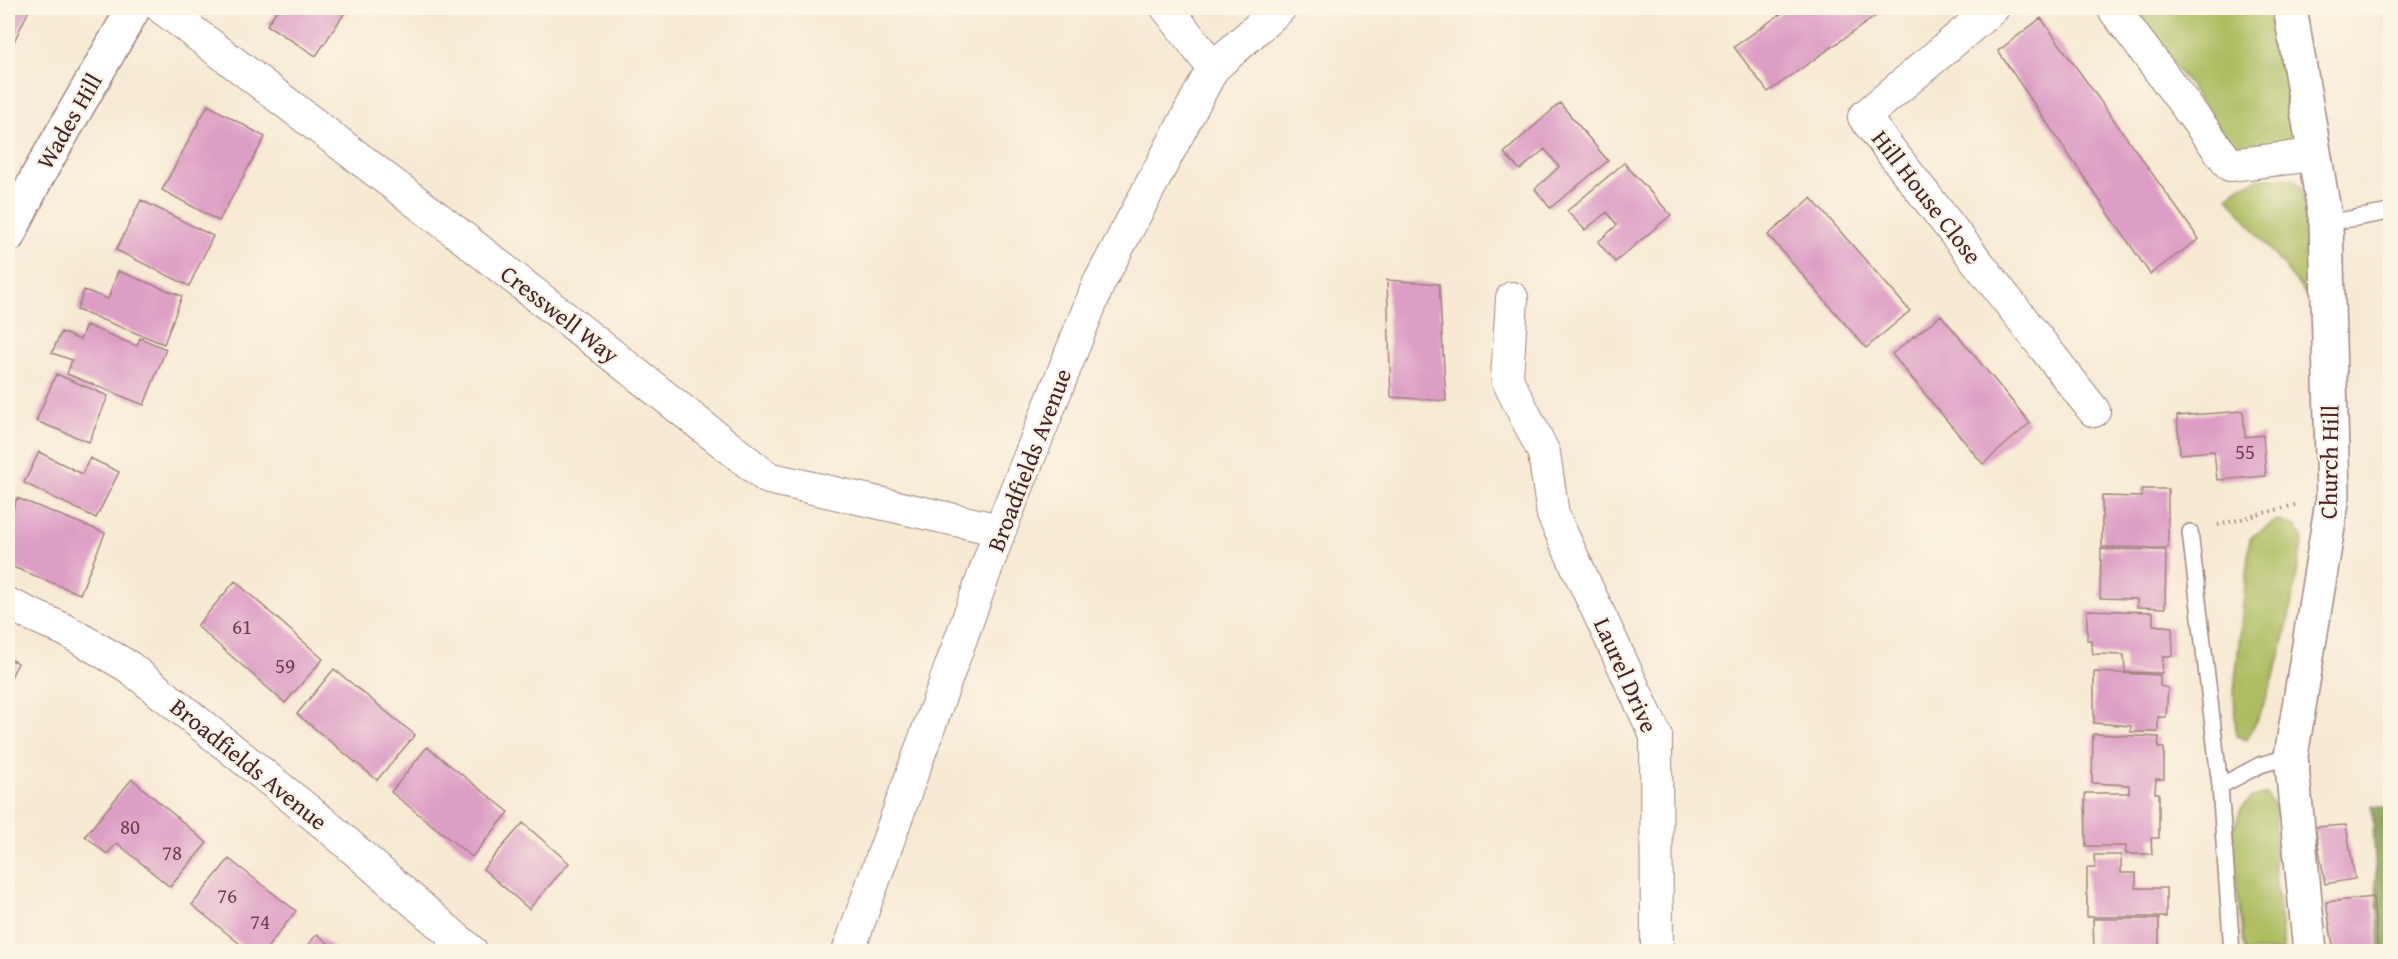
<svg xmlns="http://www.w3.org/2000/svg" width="2398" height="959" font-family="'Gentium Book Plus',serif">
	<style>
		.green { fill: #acbc5f; stroke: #7b6e45; stroke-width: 1.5 }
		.forest { fill: #89a456; stroke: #6a6240; stroke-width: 1.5 }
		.building { fill: #dd9ec5 }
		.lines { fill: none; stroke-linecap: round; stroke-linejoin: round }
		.service-casing { stroke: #a0847f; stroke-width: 18 }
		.minor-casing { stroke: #a0847f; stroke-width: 34 }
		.tertiary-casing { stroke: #a0847f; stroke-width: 36 }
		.path { stroke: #a0847f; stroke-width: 4; stroke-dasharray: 1.5 4.5; stroke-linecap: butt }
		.service { stroke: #fff; stroke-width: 15 }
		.minor { stroke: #fff; stroke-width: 32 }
		.tertiary { stroke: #fff; stroke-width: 33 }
		.labels { text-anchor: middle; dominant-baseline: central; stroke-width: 4.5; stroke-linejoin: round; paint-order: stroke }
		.number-label { font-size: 21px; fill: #6f3f52 }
		.street-label { font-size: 24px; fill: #4a1f2b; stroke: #fcf5e5 }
	</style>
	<rect width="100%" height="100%" fill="#fcf5e5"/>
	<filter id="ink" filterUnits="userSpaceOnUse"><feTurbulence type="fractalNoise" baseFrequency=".0167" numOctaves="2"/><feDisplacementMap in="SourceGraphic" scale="12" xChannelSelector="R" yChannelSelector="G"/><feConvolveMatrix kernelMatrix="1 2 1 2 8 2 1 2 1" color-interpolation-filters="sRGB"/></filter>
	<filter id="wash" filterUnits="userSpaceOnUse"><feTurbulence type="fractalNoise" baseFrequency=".008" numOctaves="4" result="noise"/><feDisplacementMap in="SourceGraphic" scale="24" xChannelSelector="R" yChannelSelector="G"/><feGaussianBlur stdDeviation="1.35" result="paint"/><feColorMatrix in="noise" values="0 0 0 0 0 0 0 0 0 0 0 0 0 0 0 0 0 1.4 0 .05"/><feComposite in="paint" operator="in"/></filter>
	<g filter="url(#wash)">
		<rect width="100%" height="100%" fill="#f7ead3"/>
		<!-- green -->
		<path class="green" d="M2135,8h136l31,133 -70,6z
			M2261,178l32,1 9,8 8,113 -82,-103 12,-10z
			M2277,520l19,7 7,12c-12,67 -21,141 -57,201l-10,-4 -2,-44 16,-154z
			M2267,794l9,16 -2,56 10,85h-40l-13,-114 10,-28 11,-11z"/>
		<!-- forest -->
		<path class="forest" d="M2372,806l18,3v142h-10z"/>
		<g id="blocks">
			<!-- building -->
			<path class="building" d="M8,8h22l-22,46z
				M278,8h70l-32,48 -49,-31z
				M1789,8h98l-119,84 -34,-45z
				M2385,8h5v31h-1z
				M2041,18l158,221 -49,35 -152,-223z
				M1560,103l48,58 -58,47 -15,-19 24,-22 -14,-18 -25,21 -16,-17z
				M208,105l57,32 -46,84 -57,-31z
				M1624,163l47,52 -56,47 -17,-20 19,-17 -10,-13 -22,18 -18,-19z
				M1811,198l99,113 -44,37 -98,-113z
				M141,200l72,36 -24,50 -73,-36z
				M118,271l64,25 -18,48 -87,-34 7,-20 24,9z
				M1387,280l52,4 7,117 -55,-4z
				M1941,315l89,108 -47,41 -91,-110z
				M86,325l51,21 3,-8 26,11 -22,56 -77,-31 5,-14 -20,-7 9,-21 19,8z
				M56,374l52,22 -19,46 -53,-21z
				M2243,411l2,26 18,-2 3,41 -49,4 -3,-29 -34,3 -3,-38z
				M39,452l43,22 8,-16 29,14 -23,46 -72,-35z
				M2141,489h27v59l-66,-1v-51l40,1z
				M17,498l88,35 -25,61 -72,-29v-44z
				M2101,549l65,1 -1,58 -28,-1v-8l-37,-1z
				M235,581l88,78 -38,44 -88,-77z
				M2087,610l66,2v13l19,2 1,29h-10l-1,17 -37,-1 -1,-17 -31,-1 -2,-14h-4z
				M8,658l10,5 -10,20z
				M334,669l81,66 -38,45 -80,-66z
				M2094,672l66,3v11l8,2 -2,29h-8v15h-27v-6l-37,-3z
				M2093,734l66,3 -1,11h6v31h-8l-1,14h4v45h-8l1,16h-26v-8h-40l-1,-53h44v-8l-37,-2z
				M427,747l82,65 -37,45 -81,-65z
				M132,779l75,64 -37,44 -53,-44 -10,11 -22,-18z
				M523,823l46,40 -40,46 -46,-40z
				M2346,825l9,54 -30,5 -10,-57z
				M2094,855h27v18h15v15h30v29h-79v-49h8z
				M229,859l67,52 -32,41h-14l-58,-47z
				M2373,897l5,55h-44l-8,-50z
				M2093,919h66v33h-65z
				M317,934l22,18h-37z"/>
		</g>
	</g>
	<g filter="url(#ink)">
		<use href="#blocks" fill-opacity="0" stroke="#a0847f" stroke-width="1.5"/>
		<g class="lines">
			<!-- service casing -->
			<g class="service-casing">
				<path id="service" d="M2326,223l64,-11
					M2190,532l30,254 12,166
					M2220,786l40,-21 31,-9"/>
			</g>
			<!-- minor casing -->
			<g class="minor-casing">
				<path id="minor" d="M162,8l294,224 312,246 232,52
					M1167,8l46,60
					M1993,8l-129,109 230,294
					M2113,8l117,157 84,-10
					M1512,298l-5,81 37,74 9,62 103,221 1,216
					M8,604l57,26 64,37 196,157 147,128
					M848,952l152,-422 99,-247 114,-215 67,-60"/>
			</g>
			<!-- tertiary casing -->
			<g class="tertiary-casing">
				<path id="tertiary" d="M2290,8l36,215 7,273 -42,260 19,196
					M8,236l29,-59 97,-169"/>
			</g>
			<!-- path -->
			<path class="path" d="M2218,525l77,-20"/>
			<!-- service -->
			<use href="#service" class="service"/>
			<!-- minor -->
			<use href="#minor" class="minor"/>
			<!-- tertiary -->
			<use href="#tertiary" class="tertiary"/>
		</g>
	</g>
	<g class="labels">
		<!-- number labels -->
		<g class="number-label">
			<text x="2245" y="451">55</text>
			<text x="242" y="626">61</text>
			<text x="285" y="665">59</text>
			<text x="130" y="826">80</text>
			<text x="172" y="852">78</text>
			<text x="227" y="895">76</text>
			<text x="260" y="921">74</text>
		</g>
		<!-- street labels -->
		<g class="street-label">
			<text transform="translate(69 121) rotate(-60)">Wades Hill</text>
			<text transform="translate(1927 197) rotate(52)">Hill House Close</text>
			<text transform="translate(560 314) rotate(38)">Cresswell Way</text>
			<text transform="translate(1029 460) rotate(-69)">Broadfields Avenue</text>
			<text transform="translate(2329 462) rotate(-89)">Church Hill</text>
			<text transform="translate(1626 675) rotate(66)">Laurel Drive</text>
			<text transform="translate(249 764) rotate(39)">Broadfields Avenue</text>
		</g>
	</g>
	<!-- margin -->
	<rect width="2398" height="959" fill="none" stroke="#fcf5e5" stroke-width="30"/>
</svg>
